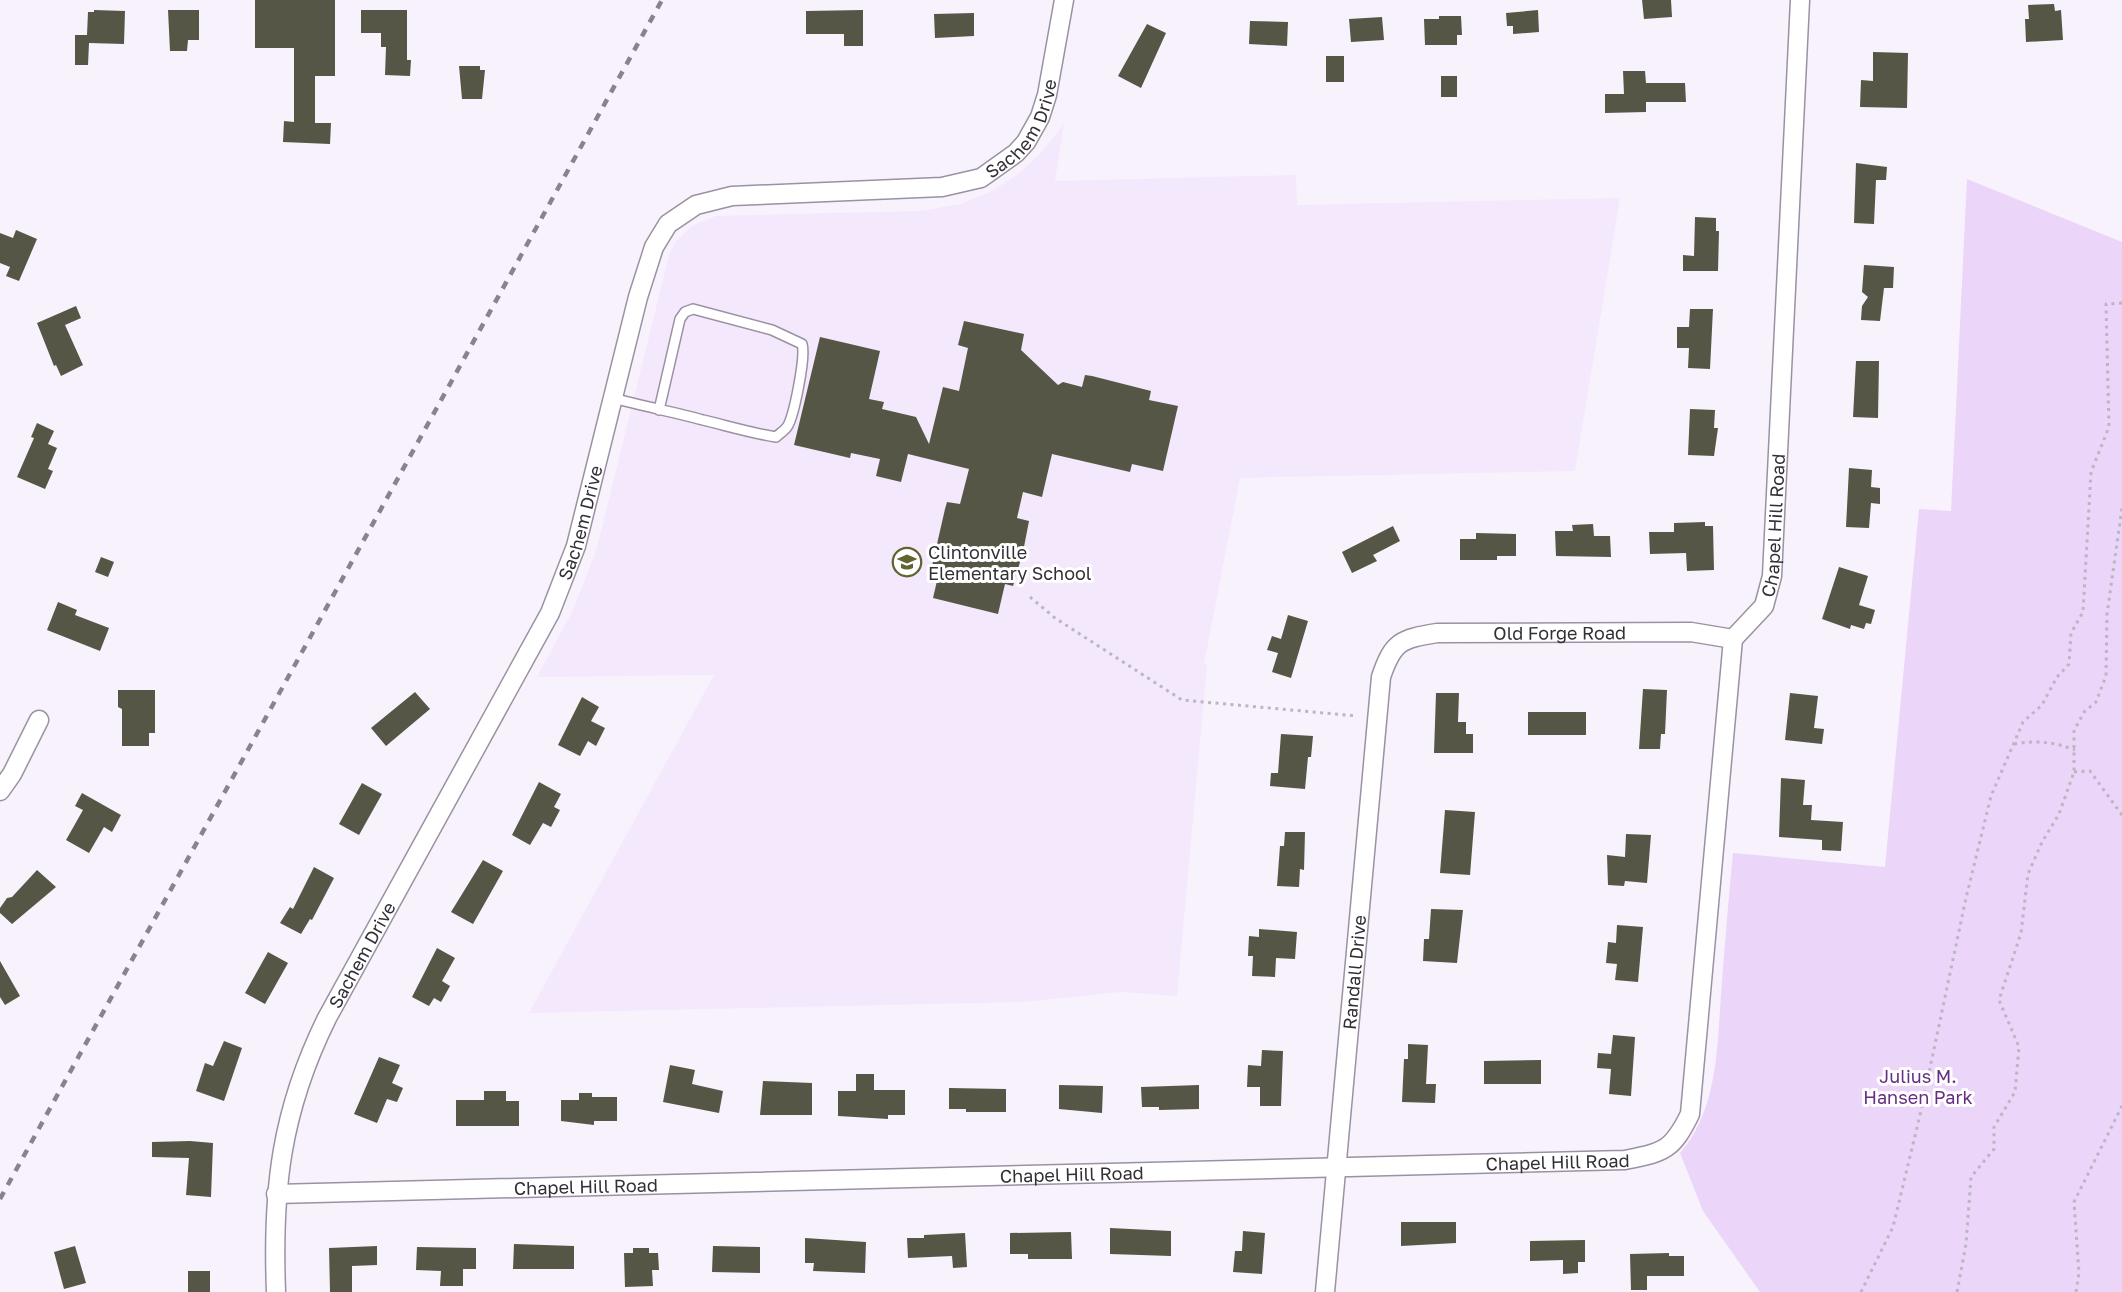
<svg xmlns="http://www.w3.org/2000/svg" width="2122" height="1292" font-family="'Golos Text',sans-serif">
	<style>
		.built { fill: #f4e8fc }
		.green { fill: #ebd5f9 }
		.building { fill: #555645 }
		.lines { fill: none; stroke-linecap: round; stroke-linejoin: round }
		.service-casing { stroke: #9b91a2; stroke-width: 12 }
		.minor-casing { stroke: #9b91a2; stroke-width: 21 }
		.path { stroke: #bcb6c0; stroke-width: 3; stroke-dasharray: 3 4.5; stroke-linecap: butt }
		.service { stroke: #fff; stroke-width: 9 }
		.minor { stroke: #fff; stroke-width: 18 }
		.rail { stroke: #88838c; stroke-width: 4.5; stroke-dasharray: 8 8; stroke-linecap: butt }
		.labels { text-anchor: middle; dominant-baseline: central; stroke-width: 6; stroke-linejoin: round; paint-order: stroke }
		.street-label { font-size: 18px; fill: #332f36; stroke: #fff }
		.poi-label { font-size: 18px; fill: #332f36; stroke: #fff; text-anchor: start }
		.park-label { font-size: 18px; fill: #642e82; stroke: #fff }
	</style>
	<rect width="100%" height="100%" fill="#f8f2fd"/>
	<!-- built -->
	<path class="built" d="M1064,124l-9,57 241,-6 1,30 323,-7 -45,273 -335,7 -36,186 3,1 -30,331 -56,-4 -98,10 -494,11 185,-338 -177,2 36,-67 24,-62 72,-293 8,-15 15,-14 24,-10 204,-5 41,-7 31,-13 25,-16 22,-20z"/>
	<!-- green -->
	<path class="green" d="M1967,179l155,63v1050h-362l-57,-81 -23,-58c40,-45 37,-114 42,-171 3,-43 7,-86 11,-129l152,14 34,-358 32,2z"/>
	<!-- building -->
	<path class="building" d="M255,0h80v76h-20v47h16l-1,21 -47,-2 1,-21 10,1v-74h-39z
		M1642,0h29l1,17 -28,2z
		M2054,4l1,7 6,-1 2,30 -37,2 -1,-23h4l-1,-14z
		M94,10l31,1 -1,33 -35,-1 -1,22h-13v-30h12l1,-23h6z
		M168,10h31v30h-11l-1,11h-17z
		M361,10h46v50h4l-1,16 -25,-1 1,-28h-5v-14h-20z
		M863,10v36h-19v-12h-38v-23z
		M1538,10l1,22 -26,2v-8h-6l-1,-13z
		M974,13v23l-39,2 -1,-24z
		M1439,16h22l1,19h-5v10h-32l-1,-26h15z
		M1382,17l2,23 -33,2 -2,-23z
		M1250,21l38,1 -1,24 -38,-2z
		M1147,24l19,9 -25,55 -23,-12z
		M1873,52l35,1 -1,55 -47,-1 1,-27 12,1z
		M1326,56h18v26h-18z
		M459,66h21v4h5l-3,29h-20z
		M1623,71h22l1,12h39l1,19h-40v10l-41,1v-19h19z
		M1441,76h16v21h-16z
		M1856,163l31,4 -1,13h-10l-2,44 -20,-1z
		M1695,217l21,1v13h3l-1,40h-35v-16l11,1z
		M16,230l21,9 -18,42 -13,-5 4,-9 -10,-4v-30l13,5z
		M1864,265l30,2 -1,21h-9l-4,33 -19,-1 1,-14 6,-9 -6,-5z
		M76,306l5,12 -16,7 18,40 -22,11 -5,-11 -2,1 -17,-43z
		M1690,309h23l-3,60 -22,-1 1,-20h-12v-21h12z
		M964,321l60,13 -3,16 37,35 5,-3 19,5 3,-12 7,1 59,15 -2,9 29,6 -15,65 -31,-7 -2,8 -78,-18 -10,43 -19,-5 -6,26 12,3 -6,31 -10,34 -8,-2 -7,30 -65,-16 7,-30 -8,-2 13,-57 2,-7 13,2 9,-35 -61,-15 -7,28 -25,-6 4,-17 -29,-6 -1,5 -56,-13 26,-108 60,14 -11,48 15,3 -2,7 34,8 13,27 14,-57 16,4 9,-43 -10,-3z
		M1856,361h23l-1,57 -25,-1z
		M1690,409l25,1 -1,18h4l-4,28 -26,-1z
		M37,423l17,8 -6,13 9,4 -9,21 5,2 -8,18 -28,-12 17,-39 -3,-1z
		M1849,468l23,2 -1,17 9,1v16l-9,-1 -2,25 -23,-1z
		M1705,522v4h8l1,44 -27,1 -1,-18 -36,1 -1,-22h25v-9z
		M1593,524l1,12h16l1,21 -55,-1 -1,-25h18l-1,-6z
		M1393,526l7,15 -27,14 4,6 -25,12 -10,-21z
		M1476,533l40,1v22h-19v4h-37v-21h16z
		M101,557l13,5 -6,15 -13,-5z
		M1839,567l29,9 -9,29 16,5 -4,14 -5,-1 -2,6 -13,-4 -1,4 -28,-10z
		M58,602l19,8 -2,5 34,13 -9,23 -53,-21z
		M1288,615l20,6 -17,57 -19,-6 6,-19 -11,-3 5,-14 9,3z
		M1643,689l24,1 -2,44h-4l-1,15h-21z
		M118,690h37v43h-6v13h-27v-37l-4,-2z
		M415,692l15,17 -44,37 -15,-18z
		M1436,693h23l-1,29h8v12h7v19h-39z
		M1790,693l28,3 -4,32 10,1 -2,15 -37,-4z
		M582,697l17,10 -8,14 14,7 -9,18 -8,-5 -8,15 -22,-11z
		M1528,712h58v23h-58z
		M1281,734l32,2 -2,21h-3l-3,32 -35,-3 1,-13h7z
		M1781,778l24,2 -2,25h9l-1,15 32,2 -2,29 -19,-1v-10l-43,-3z
		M539,782l22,12 -7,13 6,3 -9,17 -8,-4 -13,22 -18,-10z
		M362,783l20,11 -23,41 -20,-11z
		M82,793l39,22 -9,17 -8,-5 -15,26 -23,-13 17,-30 -8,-4z
		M1445,810l30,2 -5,63 -30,-2z
		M1285,832h20l-1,38 -4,-1 -1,18 -22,-1 3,-40h4z
		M1626,834l25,1 -4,48 -22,-2 -1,5 -16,-1 -1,-30 18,2z
		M483,860l20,11 -30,53 -22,-12z
		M314,867l20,11 -22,42 -2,-1 -9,15 -21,-11 10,-16 3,2z
		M37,870l19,17 -44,37 -12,-11v-5l7,-10 5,-1z
		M1431,909l32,1 -6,53 -34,-2 1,-22h5z
		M1617,925l26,2 -5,55 -23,-2 2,-16 -11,-1 2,-21 8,1z
		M1259,929l38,3 -2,27 -19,-1 -1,19 -23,-1 1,-20h-5l1,-20 10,1z
		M437,948l18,10 -13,23 8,5 -9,16 -7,-4 -5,8 -17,-9z
		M268,952l20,11 -23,41 -20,-11z
		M0,961l20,35 -15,9 -5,-8z
		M1613,1035l22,2 -4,59 -22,-2 2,-25 -14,-1 1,-15 13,1z
		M224,1041l18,7 -18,53 -28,-10 9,-28 8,3z
		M1408,1044l20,1 -2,39h10l-1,19 -33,-1 2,-43h4z
		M1262,1050l21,1 -2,55h-21v-19h-13l1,-22 13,1z
		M379,1057l21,8 -8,18 11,5 -6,14 -10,-3 -10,24 -23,-9z
		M1541,1060v24h-57v-23z
		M670,1065l25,5 -3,14 31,7 -4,22 -56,-11z
		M856,1074h18v16h31v25h-17v4l-50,-3v-25h18z
		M763,1081l49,2v32h-52z
		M1059,1085l44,1 -1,27 -43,-4z
		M1199,1085v24l-40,1v-3h-17l-1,-20z
		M949,1088l57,1v23h-40v-3h-17z
		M484,1091h22v10h13v25h-63v-26h28z
		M579,1093h13v4h25v24h-23v4l-33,-4v-21h18z
		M190,1141l23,2 -2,54 -25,-2 3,-37 -37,-1v-15z
		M1401,1222h55v21l-55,3z
		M1110,1228l61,3v25l-61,-2z
		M1243,1231l22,2 -3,41 -29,-2 2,-21h7z
		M1071,1232l1,27h-44v-5h-18v-21z
		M965,1233l2,34 -14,1 -1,-12 -44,2 -1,-20h17v-3z
		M805,1238l61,4 -1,31 -52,-2 1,-8h-9z
		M1585,1240v22h-7v11l-15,1v-14l-33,1v-20z
		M514,1244l60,2v23h-61z
		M75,1246l11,37 -22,6 -10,-37z
		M377,1246v19l-25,1v26h-22l-1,-44z
		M713,1246l47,1v26l-48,-1z
		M417,1247l59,1v21h-13v17h-23l1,-15 -25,-1z
		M633,1248h16v5h9l1,17h-7l1,16 -28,1 -1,-34h9z
		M1669,1253v3h15v20h-37v14h-16l-1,-36z
		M188,1271h22v21h-22z"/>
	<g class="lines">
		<!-- service casing -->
		<g class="service-casing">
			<path id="service" d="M613,398c30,8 60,14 90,22 25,6 48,13 73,17 3,-3 8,-6 11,-10 7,-10 19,-71 15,-83l-30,-14 -79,-21 -8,3 -5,7 -21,91"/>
		</g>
		<!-- minor casing -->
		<g class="minor-casing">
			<g id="minor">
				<path d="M0,791l12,-17 27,-54"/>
				<path id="s1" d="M276,1194l1349,-34c39,-8 47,-9 65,-46l43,-475 31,-33 8,-30 28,-576"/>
				<path id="s2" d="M276,1292c-4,-103 5,-181 51,-274l223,-405 26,-67 62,-249 16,-50 14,-23 28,-19 36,-9 210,-9 39,-9 35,-25 10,-11 14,-25 7,-22 17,-95"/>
				<path id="s3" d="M1325,1292l56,-615c12,-36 20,-38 56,-44l254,-1 42,7"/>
			</g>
		</g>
		<!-- path -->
		<path class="path" d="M1030,597l25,21 127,82 175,16
			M2014,744c23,-4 40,-2 61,6
			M2074,772l16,-1 32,44
			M1861,1292l32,-65 27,-112 46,-217 25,-102 32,-74 19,-17 15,-28 12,-13 2,-31 12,-21 8,-140 18,-45 -3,-123 16,-1
			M1957,1292l9,-48 5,-67 23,-28v-22l21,-35 4,-45 -20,-47 22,-67 7,-59 14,-32 17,-28 15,-42v-41l10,-19 12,-10 10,-26 1,-62 15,-106
			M2076,1292l3,-19 -5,-71 48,-96"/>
		<!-- service -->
		<use href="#service" class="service"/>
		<!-- minor -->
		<use href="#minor" class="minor"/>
		<!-- rail -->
		<path class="rail" d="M0,1199l662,-1199"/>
	</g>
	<!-- icons -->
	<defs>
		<g id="school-ring" transform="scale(1.5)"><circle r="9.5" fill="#fff" stroke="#616330" stroke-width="1.5"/><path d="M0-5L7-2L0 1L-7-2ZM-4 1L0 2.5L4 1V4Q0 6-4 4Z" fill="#616330"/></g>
	</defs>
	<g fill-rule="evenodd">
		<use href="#school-ring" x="907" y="562"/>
	</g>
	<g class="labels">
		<!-- street labels -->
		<g class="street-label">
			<text stroke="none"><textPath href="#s2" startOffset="1540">Sachem Drive</textPath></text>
			<text stroke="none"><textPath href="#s2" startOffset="840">Sachem Drive</textPath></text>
			<text stroke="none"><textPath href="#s1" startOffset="2038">Chapel Hill Road</textPath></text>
			<text stroke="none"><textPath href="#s3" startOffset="818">Old Forge Road</textPath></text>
			<text stroke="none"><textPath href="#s2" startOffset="354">Sachem Drive</textPath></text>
			<text stroke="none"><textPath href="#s3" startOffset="321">Randall Drive</textPath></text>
			<text stroke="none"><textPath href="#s1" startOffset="1282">Chapel Hill Road</textPath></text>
			<text stroke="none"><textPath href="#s1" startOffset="796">Chapel Hill Road</textPath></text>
			<text stroke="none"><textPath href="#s1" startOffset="310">Chapel Hill Road</textPath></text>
		</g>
		<!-- poi labels -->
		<g class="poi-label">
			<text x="928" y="552">Clintonville<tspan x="928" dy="21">Elementary School</tspan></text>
		</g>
		<!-- park labels -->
		<g class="park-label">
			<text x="1918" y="1076">Julius M.<tspan x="1918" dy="21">Hansen Park</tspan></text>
		</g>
	</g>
</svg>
